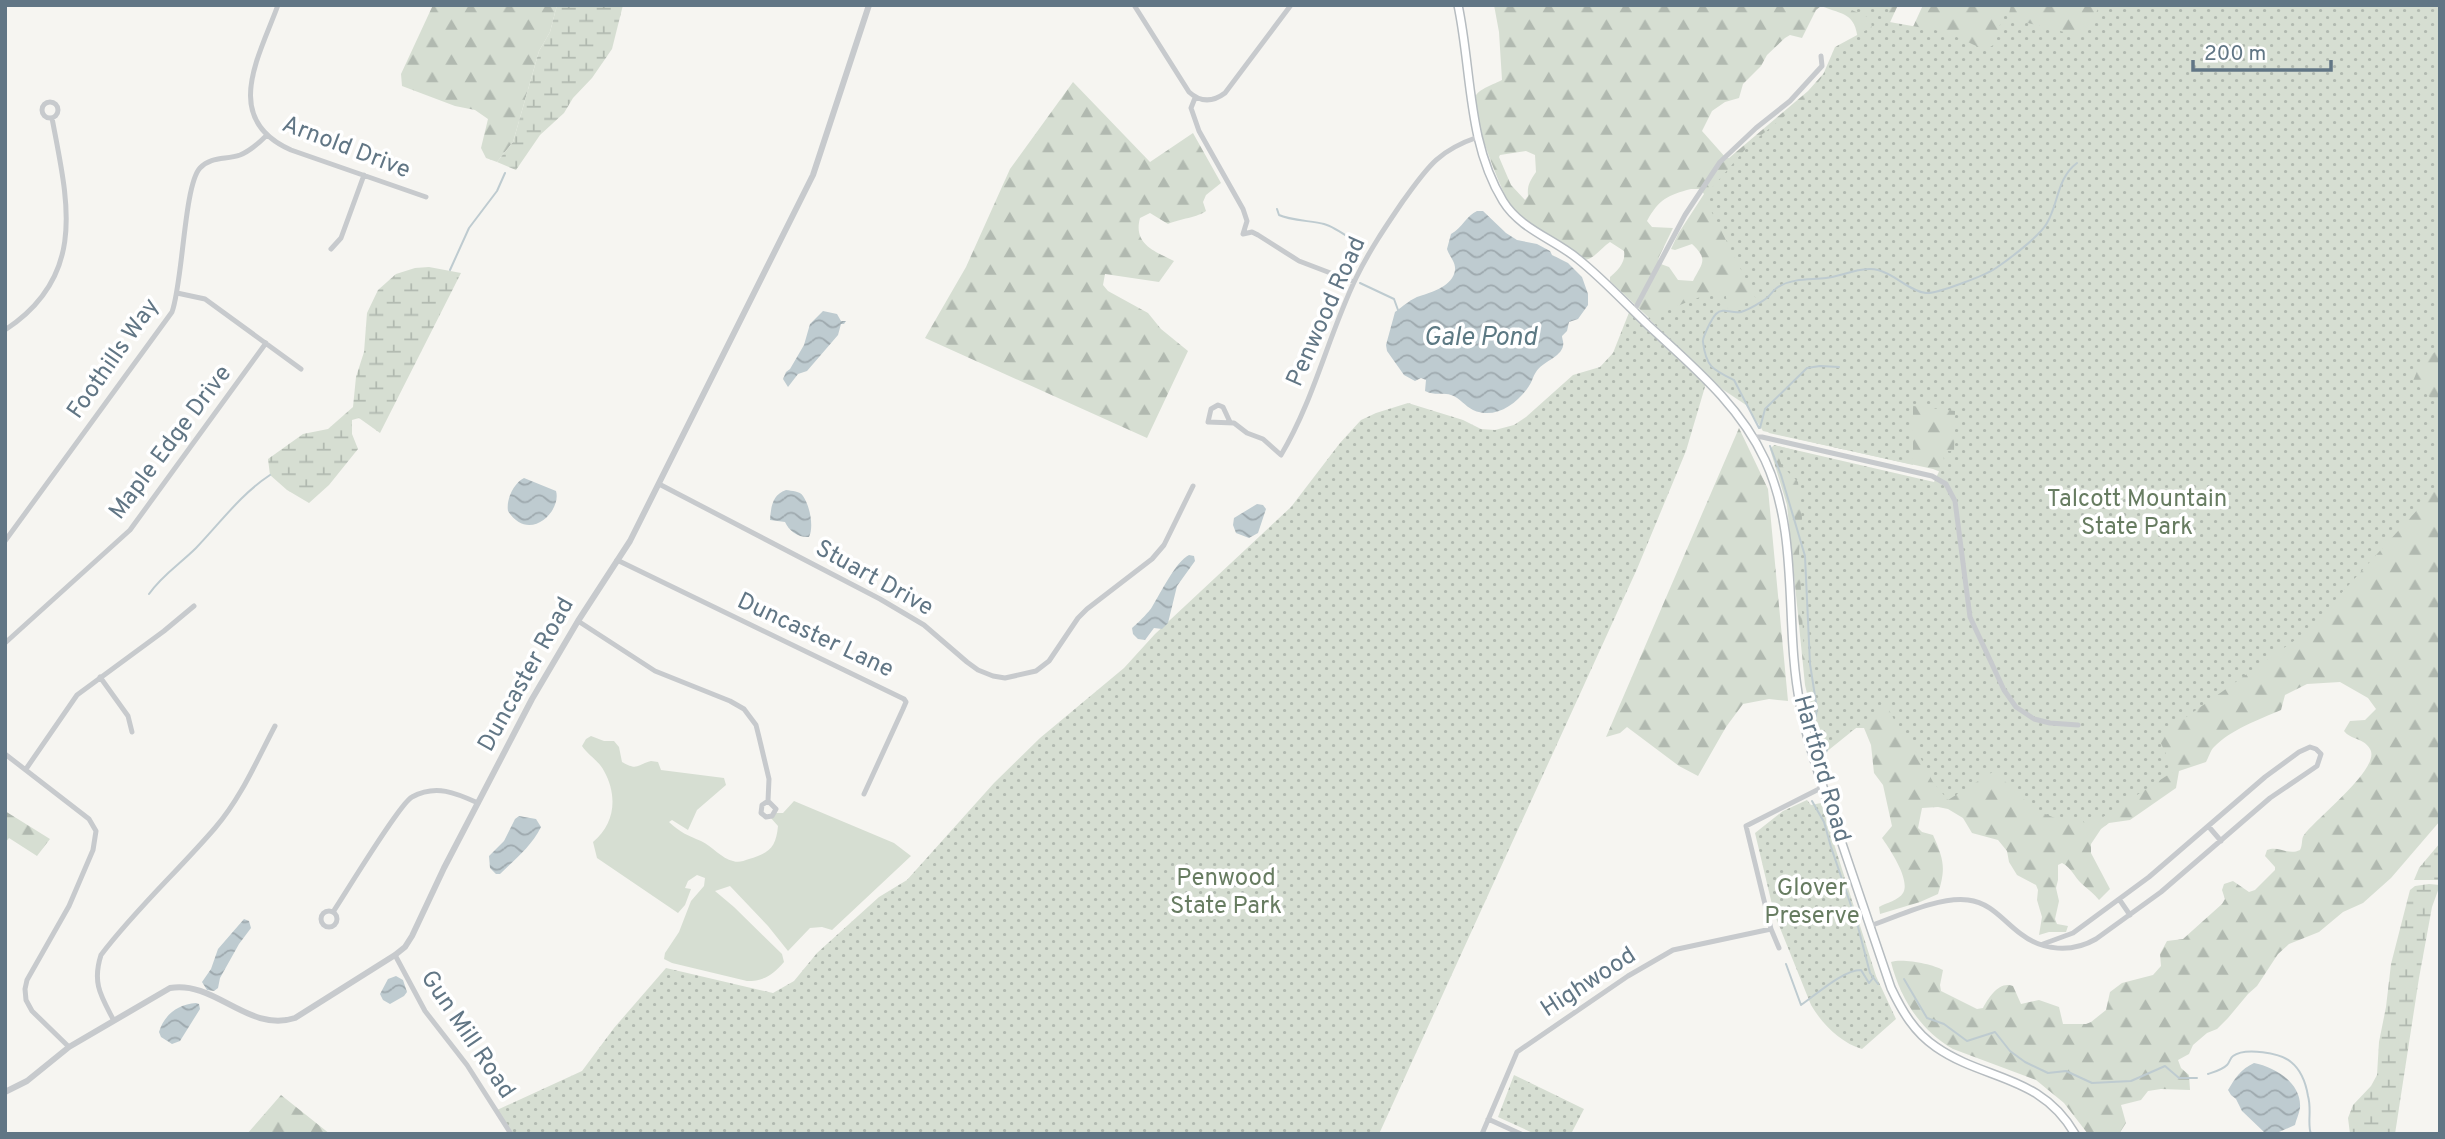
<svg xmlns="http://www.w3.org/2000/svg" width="2445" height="1139" font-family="Overpass,sans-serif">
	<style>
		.grass { fill: #d6ded2 }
		.forest { fill: url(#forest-firs); fill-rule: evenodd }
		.wetland { fill: url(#wetland-marsh) }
		.park { fill: url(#park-dots) }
		.water { fill: url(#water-waves) }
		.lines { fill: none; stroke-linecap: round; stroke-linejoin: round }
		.stream { stroke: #becbd0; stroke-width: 2 }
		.secondary-casing { stroke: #b6bcc0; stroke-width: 10 }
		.minor { stroke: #c7cacd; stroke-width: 5 }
		.tertiary { stroke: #c7cacd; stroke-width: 6 }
		.secondary { stroke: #fff; stroke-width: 7 }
		.labels { text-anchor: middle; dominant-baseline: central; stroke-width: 7; stroke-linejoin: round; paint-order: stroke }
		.street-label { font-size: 24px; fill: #617685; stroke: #fff }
		.park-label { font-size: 24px; fill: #677c61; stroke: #fff }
		.water-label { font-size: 26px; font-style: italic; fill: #5c7983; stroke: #fff }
	</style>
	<defs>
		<pattern id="forest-firs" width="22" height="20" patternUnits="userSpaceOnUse" patternTransform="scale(1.75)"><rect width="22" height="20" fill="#d6ded2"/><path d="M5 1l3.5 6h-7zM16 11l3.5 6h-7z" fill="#b1b9b0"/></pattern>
		<pattern id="wetland-marsh" width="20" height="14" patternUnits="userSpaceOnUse" patternTransform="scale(1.75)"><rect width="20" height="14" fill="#d6ded2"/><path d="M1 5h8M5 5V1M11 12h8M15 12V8" fill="none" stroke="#b1b9b0"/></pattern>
		<pattern id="park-dots" width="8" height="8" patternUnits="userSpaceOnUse" patternTransform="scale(1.75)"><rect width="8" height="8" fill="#d6ded2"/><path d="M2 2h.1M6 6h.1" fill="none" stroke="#b1b9b0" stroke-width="1.8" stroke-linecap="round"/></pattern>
		<pattern id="water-waves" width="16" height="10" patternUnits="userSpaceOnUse" patternTransform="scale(1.75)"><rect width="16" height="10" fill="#becbd0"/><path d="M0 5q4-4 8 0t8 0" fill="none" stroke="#9ea9ae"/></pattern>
	</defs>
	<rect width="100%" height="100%" fill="#f6f5f1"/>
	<!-- grass -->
	<path class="grass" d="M591,736l13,5h10l5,6 3,15c16,9 14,3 29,-1l7,1 3,8 63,8 2,7 -29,25 -9,20 -16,-10 -3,2c12,11 18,13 32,19 11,5 21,18 32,20 6,2 10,0 16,-2 20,-6 27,-11 29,-33l-8,-9 5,-4h8l11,-12 100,42 17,13 -79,74 -10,-3 -12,1 -22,23 -20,-25 -38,-40 -15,5 19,16 48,47 2,8c-11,13 -20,19 -37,19l-75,-18 -8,-4 1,-6 14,-21 12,-31 13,-15 1,-8 -8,-3 -9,6 -3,7 6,1 -6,16 -7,8 -81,-55 -4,-16c22,-18 25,-46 11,-71 -5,-10 -16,-16 -22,-25l4,-7z"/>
	<!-- forest -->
	<path class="forest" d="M433,5h124l-7,27 -11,19 -26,91 -16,20 -11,-4 -5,-10 7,-29 -13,-9 -20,-4 -53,-20 -1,-12z
		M1494,5h404l-176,382 -112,-106v-4c8,-7 16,-15 14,-26l-14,-9c-8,5 -16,17 -25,18 -21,-20 -52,-29 -71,-50 -11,-12 -44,-99 -39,-113 3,-8 20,-13 27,-17l-3,-48zM1821,6c23,9 34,7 37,34l-19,16 -31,35 -79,67h-3l-24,-27 10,-20 13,-9 14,-4 4,-14 18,-18 6,-11 18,-17 5,-3 12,3 14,-28zM1526,151l9,4 1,17c-6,9 -9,13 -8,24l-3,4 -14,-15 -12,-28 1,-2zM1691,189h9l4,5 -26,40 -7,15 4,1 17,-6c17,16 10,19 1,37l-15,-1 -9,-13 -11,-4 1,-6 14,-29 -21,-1 -5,-6c12,-22 21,-26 44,-32z
		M1923,5h517v816l-49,57 -28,25 -20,9 -24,20 -30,12 -11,10 -21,32 -9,8 -20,24 -11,11 -10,4 -14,12 -4,9 -11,6 3,8 8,7 1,15 -29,-1 -13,2 -7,9 -20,5 5,18 -7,11h-31l-24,-31 -28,-23 -83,-31c-33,-19 -53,-51 -62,-87 11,-4 42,2 52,8l-3,15 1,6 36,18 6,-1c6,-11 16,-27 30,-22l8,18 18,-4 20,7 4,17h23l5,-2 15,-12 4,-18 12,-9 31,-8 8,-9 -1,-12 7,-13 16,-2 39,-35 3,-5 -3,-9 2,-6 9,-3 16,11 6,-2 20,-20v-3l-10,-11 2,-6c12,-5 21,6 33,0 3,-5 1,-11 4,-15 11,-16 78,-67 66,-86 -6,-11 -19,-9 -26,-18l6,-10 15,-1 11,-11 -8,-11 -28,-16 -33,2 -22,11 -4,15c-21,9 -51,20 -67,37 -4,4 -5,10 -8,15l-27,9 -3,17 -46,32 -21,3 -8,6 -10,15v9l19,36 -11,11c-5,-6 -10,-10 -17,-16 -8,-7 -10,-16 -20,-21l-4,2v15l-2,8 3,13 -4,18 2,5 11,2 -2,6h-17l-10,3 3,-18 -5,-17 1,-10 -2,-5 -19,-10 -8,-13 -2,-11 -9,-11 -26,-7 -9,-15 -15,-9 -10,-2 -16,1 -4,20 4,4 11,3c11,25 13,33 5,59l-18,8 -40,12 -1,-7c7,-4 20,-7 24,-14 8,-13 -14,-45 -21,-55l10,-12 -9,-41 -9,-12 -3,-28 -7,-17h-8l-31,25 -4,-1 -16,-67 -18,-180 -17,-56 4,-4 155,40 24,-8 -20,-8 -164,-36 -19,-24 123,-295z
		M1073,82l77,80 43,-29 28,50 -15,12 -3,7 3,9c-7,6 -27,8 -38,13l-18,-11 -10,5c-7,26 14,33 34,43l-15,21 -54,-8 -2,11 5,6 40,22 13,16 27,22 -41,87 -222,-100 41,-71 44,-98z
		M1739,428l29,61 20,212 -19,-2 -26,5 -17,23 -28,49 -19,-10 -52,-39 -7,6 -14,4z
		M5,811l45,28 -13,17 -28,-18 -4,5z
		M281,1095l49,39h-83z"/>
	<!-- wetland -->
	<path class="wetland" d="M557,5h66l-11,44 -20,29 -19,20 -9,15 -24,22 -24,35 -19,-8 16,-20 26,-91 11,-19z
		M429,267l32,6 -81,160 -21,-15 -7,2v14l6,15 -29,36 -20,18 -22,-13 -17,-15 -2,-16 35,-25 25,-5 25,-22 3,-30 8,-25 3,-39 11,-23 18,-16 19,-6z
		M2440,843v37h-26l5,-12z
		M2429,884l11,1 -8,22 -13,71 -24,156h-45l-2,-16 5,-13 18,-19 6,-11 2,-33 7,-35 5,-43 19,-74 5,-4z"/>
	<!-- park -->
	<path class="park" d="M1840,5h51l-7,16 62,11 39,18 10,-6 10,-39h6l-3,13 76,19 16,-32h340v341l-22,23 -5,12 27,26v78l-135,148 -147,104 16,34 -71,46 -19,6 -3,-6 -26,1 -20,-8 -41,-39 -46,29 -15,-18 -14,-27 -18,-22 -14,-27 -67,47 -2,-6 -4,-46 -10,-47 -5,-103 3,-33 -4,-36 -16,-16 -8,-21 160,37 10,-21 -1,-10h11l1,-40 -42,-5v59l-150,-34 -17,-26 -24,-16 -74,-71c26,-9 51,-24 77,-27l3,18 28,-10 -52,-102 45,-52 58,-47 15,-21 13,-30 37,-20 -2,-9z
		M1630,310l77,70 -21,71 -49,118 -258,565h-868l-14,-24 85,-39 32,-43 52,-60 107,25 21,-12 23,-28 62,-56 28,-17 87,-97 46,-45 84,-70 31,-34 136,-127 49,-64 21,-23 15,-7 32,-10 55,17 18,9 14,1 19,-5 12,-8 47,-42 27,-8 13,-14z
		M1807,800l4,5 10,-2 55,173 20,43 -34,30c-21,-6 -40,-25 -51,-44l-37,-92 -19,-80 28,-22z
		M1514,1075l70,34 -13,25h-36l-37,-17z"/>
	<!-- water -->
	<path class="water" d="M1477,211h6l23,22 11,7 20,4 13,7 2,4 16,8 14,14 6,17v11l-10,14 -9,3 -2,9 -5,5c0,3 2,6 1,10 -2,11 -21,16 -27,26 -3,4 -4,10 -7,14 -12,18 -34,34 -56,24 -8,-4 -13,-12 -22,-15 -9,-3 -16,1 -26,-4l1,-11 -5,-2 -6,3 -11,-6 -17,-24 -1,-6 9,-33c7,-5 17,-14 25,-16 12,-4 33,-10 35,-26 1,-8 -6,-14 -8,-21l4,-15c11,-6 16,-19 26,-23z
		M823,311l14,3 4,7h5l-2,3h-3l-3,11 -6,7 -25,29 -9,3 -10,13 -5,-8 3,-7 4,-3 14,-24 6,-21z
		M524,478l32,13c6,20 -27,53 -48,20 -2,-12 6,-28 16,-33z
		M786,490c6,1 14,1 17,6 7,10 11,31 6,41 -10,1 -20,-6 -24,-15l-15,-2c1,-13 2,-25 16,-30z
		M1257,504l6,1 3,4 -8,24 -9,5 -13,-5 -3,-8 1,-7z
		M1189,555l5,1 1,5 -18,25 -9,37 -6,6 -8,-1 -9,12 -7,-1 -5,-5 -1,-6c5,-4 18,-17 20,-21 8,-13 24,-46 37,-52z
		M519,816l17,3 5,8c-10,20 -26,32 -41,47h-4l-6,-6 -1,-12 15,-15 11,-22z
		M244,919l5,2 2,7 -12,16 -19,34 -2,10 -4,3 -7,-1 -5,-8 9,-13 7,-20z
		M396,976l7,4 4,12 -3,4 -14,8 -7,-4 -3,-6 8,-15z
		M196,1003l3,1 1,5 -20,32 -8,3 -11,-7 -2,-5c5,-17 19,-28 37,-29z
		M2254,1063c21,4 48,20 46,45 -1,6 -4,12 -5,17l-16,7h-15l-22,-21 -6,-12 -5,-4 -3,-5c7,-12 13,-21 26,-27z"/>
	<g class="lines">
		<!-- stream -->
		<path class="stream" d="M1277,209l2,6c10,5 33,6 45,9 12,3 29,17 41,24
			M450,270l19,-42 28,-37 8,-18
			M1360,283l34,16 4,11
			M1759,428l-25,-48c-21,-10 -28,-13 -31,-38 -1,-4 9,-24 13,-28 7,-7 16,0 25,-2 7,-2 21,-10 27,-15 4,-4 7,-9 12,-11 14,-8 31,-6 46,-8 16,-2 36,-12 52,-8 17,4 31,21 48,23 11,1 60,-18 70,-25 12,-8 44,-32 51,-45 12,-21 10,-45 30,-60
			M1760,428l5,-19 42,-41 13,-2 19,1
			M1770,446l11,29 24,81 5,108 7,45 -3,17 13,24 -3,6
			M149,594c13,-19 31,-30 47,-46 24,-25 45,-54 74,-73
			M1812,801l12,21 7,25 26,76 13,50 8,11
			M1786,964l15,41c16,-11 42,-35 60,-35l8,13 4,-5
			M1904,979l23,39 17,6 23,17 28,-9 15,19 15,11 23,11 18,-2 26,12 39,-2 34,-15 14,12h18
			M2208,1074c6,-2 14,-4 19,-9 3,-3 3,-7 6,-9 12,-9 48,-3 58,6 10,8 15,22 17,34 4,14 -1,28 3,38"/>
		<!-- secondary casing -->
		<g class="secondary-casing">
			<path id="secondary" d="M1458,5c14,66 9,137 45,196 17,28 51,38 75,58 25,20 47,44 70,66 44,41 91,79 117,135 35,75 19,164 35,244 7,39 21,76 33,113 19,57 39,114 58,171 11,23 23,44 45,59 49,34 104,27 139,87"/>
		</g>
		<!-- minor -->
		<path class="minor" d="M278,5c-19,52 -57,114 13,145l135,47
			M1134,5l55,87c12,11 24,10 36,1l66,-88
			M1195,98l-4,10 8,23 44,78 4,12 -4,13 9,-2 6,3 41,26 55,21
			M42 110a8 8 0 1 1 16 0a8 8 0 1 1-16 0Z
			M331,249l10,-11 23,-63
			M177,293l28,6 96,70
			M1634,311l51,-96 35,-53 36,-34 34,-27 32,-35 -1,-10
			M5,330c84,-55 62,-131 47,-212
			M1230,422l-7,-15 -5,-2 -7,4 -3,13 26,1 13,10 16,6 18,16c33,-55 47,-119 75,-177 13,-27 30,-52 47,-77 24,-33 34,-50 75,-64
			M1753,437h9l170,39 14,8 9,17 15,116 34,73 12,17 18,12 16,4 28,2
			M659,484l221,115 44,26 43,37 11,8 15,6 12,2 31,-7 13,-10 29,-43 9,-9 65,-50 12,-14 29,-59
			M5,541l167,-229c11,-30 12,-127 28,-144 11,-12 26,-8 40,-13 10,-4 19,-12 27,-20
			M617,560l287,139 2,3 -3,7 -39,85
			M578,621l77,50 75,30 14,8 12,16 3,12 10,42 -1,22 -6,4 -1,8 5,4 6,-1 4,-7 -8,-8
			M5,643l125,-113 136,-187
			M100,677l28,39 4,16
			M5,754l84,65 7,12 -3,19 -24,56 -42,74 -2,9 1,11 6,11 37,36
			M26,769l51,-74 87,-64 30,-25
			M2209,827l12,14
			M2119,899l11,16
			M321 919a8 8 0 1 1 16 0a8 8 0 1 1-16 0Z
			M333,912c12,-18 67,-109 79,-115 24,-13 44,-4 66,6
			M1870,926c26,-9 70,-30 98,-26 24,3 35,21 53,34 22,17 51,19 75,5l65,-47 109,-94 47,-32 4,-12 -5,-5 -6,-2 -11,5 -34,25 -116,100 -76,56 -30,11
			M1779,948l-8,-19 -25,-103 77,-39
			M395,955l30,56 42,54 44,69
			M113,1019c-12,-23 -21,-36 -12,-64 34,-45 77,-84 114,-127 26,-30 42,-68 60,-102
			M1488,1119l33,15
			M1482,1134l35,-82 111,-76 45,-26 98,-21"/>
		<!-- tertiary -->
		<path class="tertiary" d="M5,1092l22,-11 42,-34 101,-59c45,-8 78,45 125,30l100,-63 10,-8 7,-11 32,-68 88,-169 46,-78 52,-80 183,-366 56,-170"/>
		<!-- secondary -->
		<use href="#secondary" class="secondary"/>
	</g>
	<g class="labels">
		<!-- street labels -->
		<g class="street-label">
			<text transform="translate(346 148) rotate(21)">Arnold Drive</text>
			<text transform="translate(1327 312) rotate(-66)">Penwood Road</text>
			<text transform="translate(114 359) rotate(-55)">Foothills Way</text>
			<text transform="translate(171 443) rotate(-53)">Maple Edge Drive</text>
			<text transform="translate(874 579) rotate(29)">Stuart Drive</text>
			<text transform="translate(815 636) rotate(25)">Duncaster Lane</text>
			<text transform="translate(527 675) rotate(-61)">Duncaster Road</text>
			<text transform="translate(1821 769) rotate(74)">Hartford Road</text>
			<text transform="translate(1589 983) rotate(-33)">Highwood</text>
			<text transform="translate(467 1035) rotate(56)">Gun Mill Road</text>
		</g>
		<!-- park labels -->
		<g class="park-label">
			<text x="2137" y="500">Talcott Mountain<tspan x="2137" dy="28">State Park</tspan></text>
			<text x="1226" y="879">Penwood<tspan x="1226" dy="28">State Park</tspan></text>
			<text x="1812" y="889">Glover<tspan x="1812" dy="28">Preserve</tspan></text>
		</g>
		<!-- water labels -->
		<g class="water-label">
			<text x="1480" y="338">Gale Pond</text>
		</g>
	</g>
	<!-- border -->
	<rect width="2445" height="1139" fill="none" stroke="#617685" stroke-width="14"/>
	<!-- scale -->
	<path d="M2193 60v10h138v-10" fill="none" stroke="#617685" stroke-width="3.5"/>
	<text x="2204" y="60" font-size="21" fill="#617685" stroke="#ffffff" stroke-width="5" paint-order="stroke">200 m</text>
</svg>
